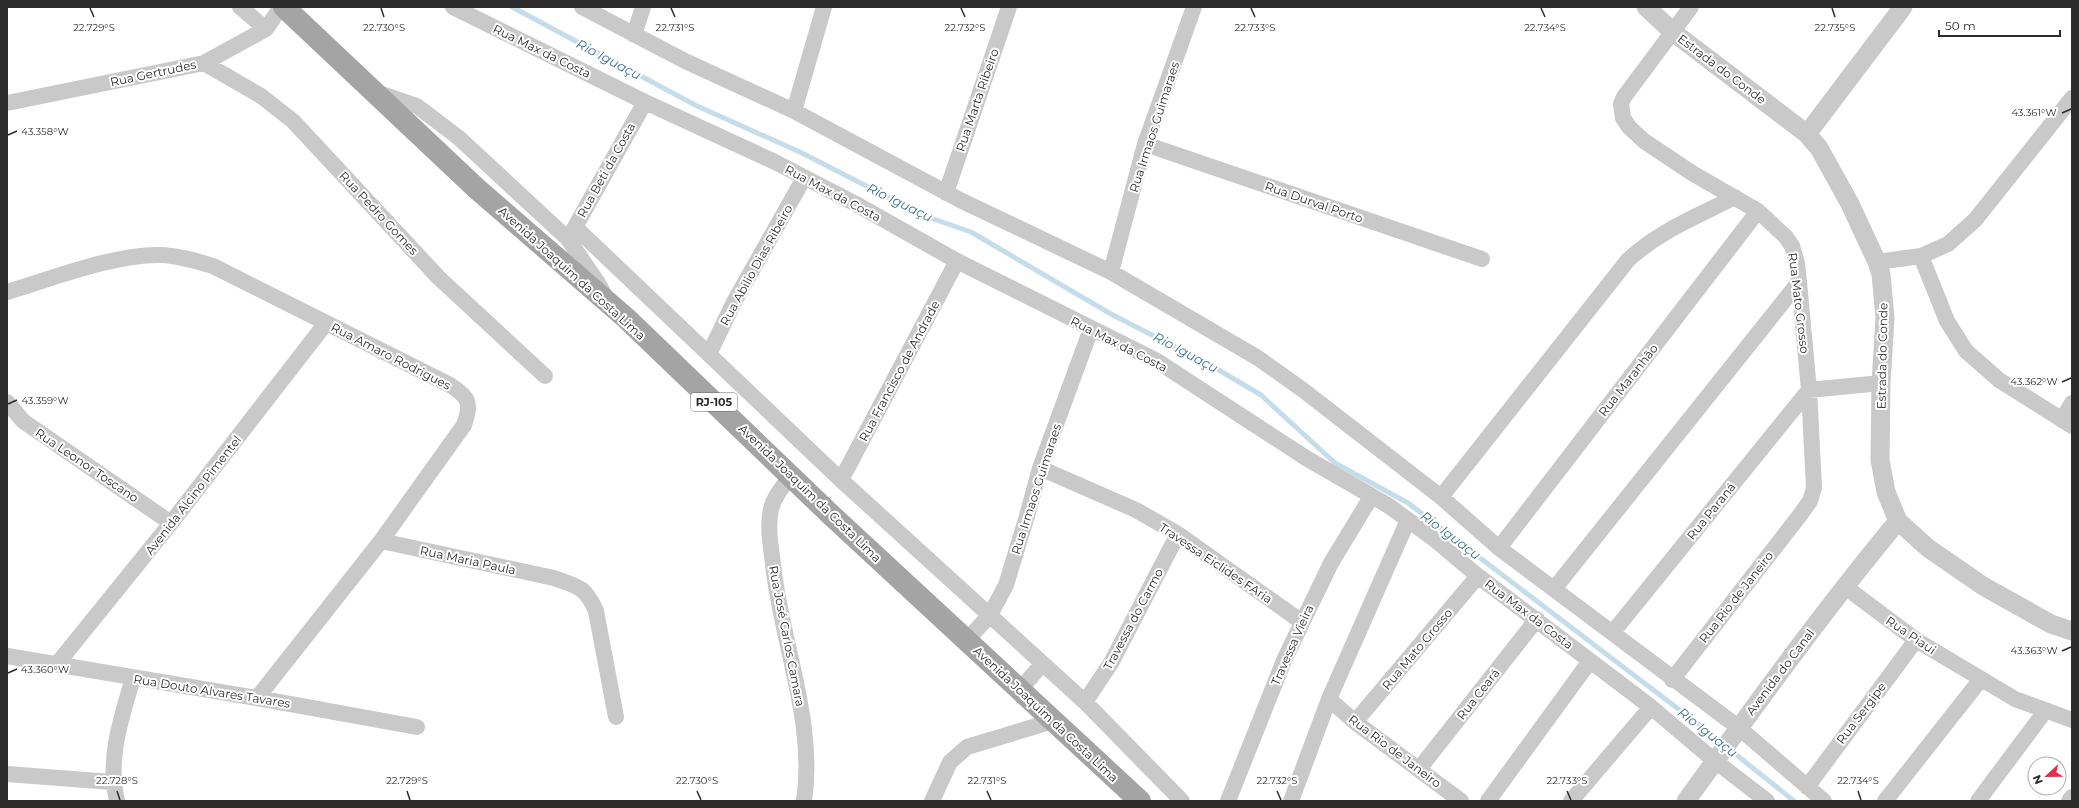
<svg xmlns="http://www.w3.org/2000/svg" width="2079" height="808" font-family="Montserrat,sans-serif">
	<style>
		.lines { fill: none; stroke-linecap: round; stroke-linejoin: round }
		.stream { stroke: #c5ddea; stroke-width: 5 }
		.minor { stroke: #c9c9c9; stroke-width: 16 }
		.tertiary { stroke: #c9c9c9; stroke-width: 19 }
		.primary { stroke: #a4a4a4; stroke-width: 22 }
		.ticks { fill: none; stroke: #2c2c2c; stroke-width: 1.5 }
		.labels { text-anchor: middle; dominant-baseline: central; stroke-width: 4; stroke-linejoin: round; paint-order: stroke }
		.shield { fill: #fff; stroke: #6b6b6b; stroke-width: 1 }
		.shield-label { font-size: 11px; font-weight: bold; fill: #2c2c2c }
		.street-label { font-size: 12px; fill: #2c2c2c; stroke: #fff }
		.water-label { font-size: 13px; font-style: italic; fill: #3c718b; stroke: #fff }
		.ticks-label { font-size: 10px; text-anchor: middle; fill: #2c2c2c; stroke: #fff; stroke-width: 4; stroke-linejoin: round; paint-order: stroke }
	</style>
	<rect width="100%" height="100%" fill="#fff"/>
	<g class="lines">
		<!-- stream -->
		<path class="stream" d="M512,7l185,99 105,47 123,63 46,16 140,82 101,52 49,29 74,68 73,40 290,221 96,77"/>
		<!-- minor -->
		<path class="minor" d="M240,7l26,22
			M453,7l192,95 130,60 81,42 101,57 200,100 149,97 83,48 45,33 44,37 173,131 64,54 52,40
			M582,7l103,54 109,50 168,90 149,71 147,86 45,32 138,107 58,51 239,179 86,74
			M634,35l9,-28
			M204,63l57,33 32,25 146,157 106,98
			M376,92l41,14 42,32 109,101 30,44 6,11
			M7,103l197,-40 62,-34 15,-22
			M794,111l30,-104
			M1145,144l337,115
			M946,193l63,-186
			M575,227l266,253 244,222 97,99
			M570,236l75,-134
			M1921,256l27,-12 27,-24 97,-122
			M1877,262l44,-6 26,65 19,30 33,29 73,46
			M1111,272l34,-128 49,-137
			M7,292c44,-13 110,-39 155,-37 18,1 34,6 51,11l237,119c19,12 22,18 14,40l-83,116 -124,157
			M709,354l25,-52 70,-124
			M7,402l16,19 148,102
			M2062,420l10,-17
			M1040,468l96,42 42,24 124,88
			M791,476c-8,10 -17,21 -20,33 -4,18 0,38 2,55 8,78 43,158 31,237
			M841,480l116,-219
			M1441,497l187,-237c31,-29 70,-44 107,-63
			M381,541l173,37c24,9 31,8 42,33l20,106
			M1499,548l259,-337
			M1844,586l72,54 99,59 57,21
			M1554,589l245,-307
			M1613,632l196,-242 72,-7
			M967,640l23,-25 16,-30 21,-69 13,-48 51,-139
			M7,656l250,42 160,29
			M57,664l114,-141 155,-200
			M1672,680l128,-165 10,-14 4,-13 -5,-98 -10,-108 -2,-19 -5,-17 -6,-9 -28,-26 -66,-38 -48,-32 -15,-14 -6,-9 -2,-14 3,-7 67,-90
			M1020,690l22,-26
			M1329,699l26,23 106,79
			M1085,702l26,-39 67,-129
			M1355,722l123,-146
			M1419,769l118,-150
			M7,774l105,8
			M1807,787l109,-147
			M117,801c-10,-42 4,-82 16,-123
			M932,801l18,-39 17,-15 86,-26
			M1228,801l57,-143 46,-95 40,-66
			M1291,801l38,-102 79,-179
			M1488,801l102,-140
			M1571,801l80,-94
			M1885,801l96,-122
			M1978,801l68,-91
			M2069,801l3,-4"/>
		<!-- tertiary -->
		<path class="tertiary" d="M1646,7l27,25 134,102 12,14 31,56 27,58 4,12 4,44 -4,65 -1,77 6,32 12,29 30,27 55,38 68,38 21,7
			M1807,134l96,-127
			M1686,801c69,-95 137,-190 212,-280"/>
		<!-- primary -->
		<path class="primary" d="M284,7l192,181 150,130 203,195 311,288"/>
	</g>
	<!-- ticks -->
	<path class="ticks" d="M90,8l4,9M381,8l3,9M671,8l4,9M961,8l4,9M1251,8l4,9M1541,8l4,9M1832,8l3,9M2062,113l9,-4M8,135l9,-4M2062,382l9,-4M8,404l9,-4M2062,651l9,-4M8,673l9,-4M117,791l3,9M407,791l3,9M697,791l4,9M987,791l4,9M1277,791l4,9M1567,791l4,9M1858,791l3,9"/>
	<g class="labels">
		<!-- shield labels -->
		<rect class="shield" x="691" y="393" width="46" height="18" rx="3"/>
		<g class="shield-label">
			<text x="714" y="402">RJ-105</text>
		</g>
		<!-- street labels -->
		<g class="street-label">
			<text transform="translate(542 51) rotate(26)">Rua Max da Costa</text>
			<text transform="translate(1722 69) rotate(37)">Estrada do Conde</text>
			<text transform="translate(153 73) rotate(-12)">Rua Gertrudes</text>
			<text transform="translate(977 100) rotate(-71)">Rua Marta Ribeiro</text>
			<text transform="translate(1154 127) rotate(-72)">Rua Irmaos Guimaraes</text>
			<text transform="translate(606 170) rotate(-61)">Rua Beti da Costa</text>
			<text transform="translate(833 193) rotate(28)">Rua Max da Costa</text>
			<text transform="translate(1314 202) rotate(19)">Rua Durval Porto</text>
			<text transform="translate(379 213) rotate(47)">Rua Pedro Gomes</text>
			<text transform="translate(756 265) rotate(-61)">Rua Abilio Dias Ribeiro</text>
			<text transform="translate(572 273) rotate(42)">Avenida Joaquim da Costa Lima</text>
			<text transform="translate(1799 303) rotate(83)">Rua Mato Grosso</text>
			<text transform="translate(1119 344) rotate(27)">Rua Max da Costa</text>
			<text transform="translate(391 356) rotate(27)">Rua Amaro Rodrigues</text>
			<text transform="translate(1882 356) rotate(-89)">Estrada do Conde</text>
			<text transform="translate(899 371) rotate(-62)">Rua Francisco de Andrade</text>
			<text transform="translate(1628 380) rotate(-52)">Rua Maranhão</text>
			<text transform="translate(87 465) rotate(34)">Rua Leonor Toscano</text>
			<text transform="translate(1036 489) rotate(-72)">Rua Irmaos Guimaraes</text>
			<text transform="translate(810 493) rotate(44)">Avenida Joaquim da Costa Lima</text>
			<text transform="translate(193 495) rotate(-52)">Avenida Alcino Pimentel</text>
			<text transform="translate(1711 511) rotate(-51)">Rua Paraná</text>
			<text transform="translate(468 560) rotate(12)">Rua Maria Paula</text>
			<text transform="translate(1216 563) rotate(34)">Travessa Eiclides FAria</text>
			<text transform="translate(1736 597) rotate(-52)">Rua Rio de Janeiro</text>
			<text transform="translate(1529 614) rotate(37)">Rua Max da Costa</text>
			<text transform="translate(1133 619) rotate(-62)">Travessa do Carmo</text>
			<text transform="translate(1911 635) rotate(34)">Rua Piaui</text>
			<text transform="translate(787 636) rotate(79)">Rua José Carlos Camara</text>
			<text transform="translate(1292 645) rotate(-66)">Travessa Vieira</text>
			<text transform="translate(1417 649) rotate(-50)">Rua Mato Grosso</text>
			<text transform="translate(1780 672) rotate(-53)">Avenida do Canal</text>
			<text transform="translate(212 691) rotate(9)">Rua Douto Alvares Tavares</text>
			<text transform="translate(1478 694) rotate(-52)">Rua Ceará</text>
			<text transform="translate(1861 713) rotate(-53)">Rua Sergipe</text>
			<text transform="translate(1046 714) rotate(43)">Avenida Joaquim da Costa Lima</text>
			<text transform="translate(1395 751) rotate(37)">Rua Rio de Janeiro</text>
		</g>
		<!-- water labels -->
		<g class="water-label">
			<text transform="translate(609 59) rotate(28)">Rio Iguaçu</text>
			<text transform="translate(900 202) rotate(26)">Rio Iguaçu</text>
			<text transform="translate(1186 352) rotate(28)">Rio Iguaçu</text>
			<text transform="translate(1451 535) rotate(37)">Rio Iguaçu</text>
			<text transform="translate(1708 732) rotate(38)">Rio Iguaçu</text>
		</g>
	</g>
	<g class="ticks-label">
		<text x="94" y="31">22.729°S</text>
		<text x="384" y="31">22.730°S</text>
		<text x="675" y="31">22.731°S</text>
		<text x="965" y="31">22.732°S</text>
		<text x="1255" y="31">22.733°S</text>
		<text x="1545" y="31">22.734°S</text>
		<text x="1835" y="31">22.735°S</text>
		<text x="2034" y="116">43.361°W</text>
		<text x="45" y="135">43.358°W</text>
		<text x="2034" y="385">43.362°W</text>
		<text x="45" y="404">43.359°W</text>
		<text x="2034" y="654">43.363°W</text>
		<text x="45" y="673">43.360°W</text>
		<text x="117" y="784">22.728°S</text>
		<text x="407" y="784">22.729°S</text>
		<text x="697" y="784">22.730°S</text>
		<text x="987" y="784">22.731°S</text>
		<text x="1277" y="784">22.732°S</text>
		<text x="1567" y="784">22.733°S</text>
		<text x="1858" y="784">22.734°S</text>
	</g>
	<!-- border -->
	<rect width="2079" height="808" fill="none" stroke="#2c2c2c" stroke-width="16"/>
	<!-- north arrow -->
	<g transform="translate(2047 776) rotate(248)"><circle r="19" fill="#ffffff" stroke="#ababab"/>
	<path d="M0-3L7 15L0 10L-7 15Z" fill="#e12f45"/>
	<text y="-6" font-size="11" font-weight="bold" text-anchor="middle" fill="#2c2c2c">N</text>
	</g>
	<!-- scale -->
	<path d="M1939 30v6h121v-6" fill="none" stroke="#2c2c2c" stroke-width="2"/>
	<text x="1945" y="30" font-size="12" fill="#2c2c2c" stroke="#ffffff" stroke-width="3" paint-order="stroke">50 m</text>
</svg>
